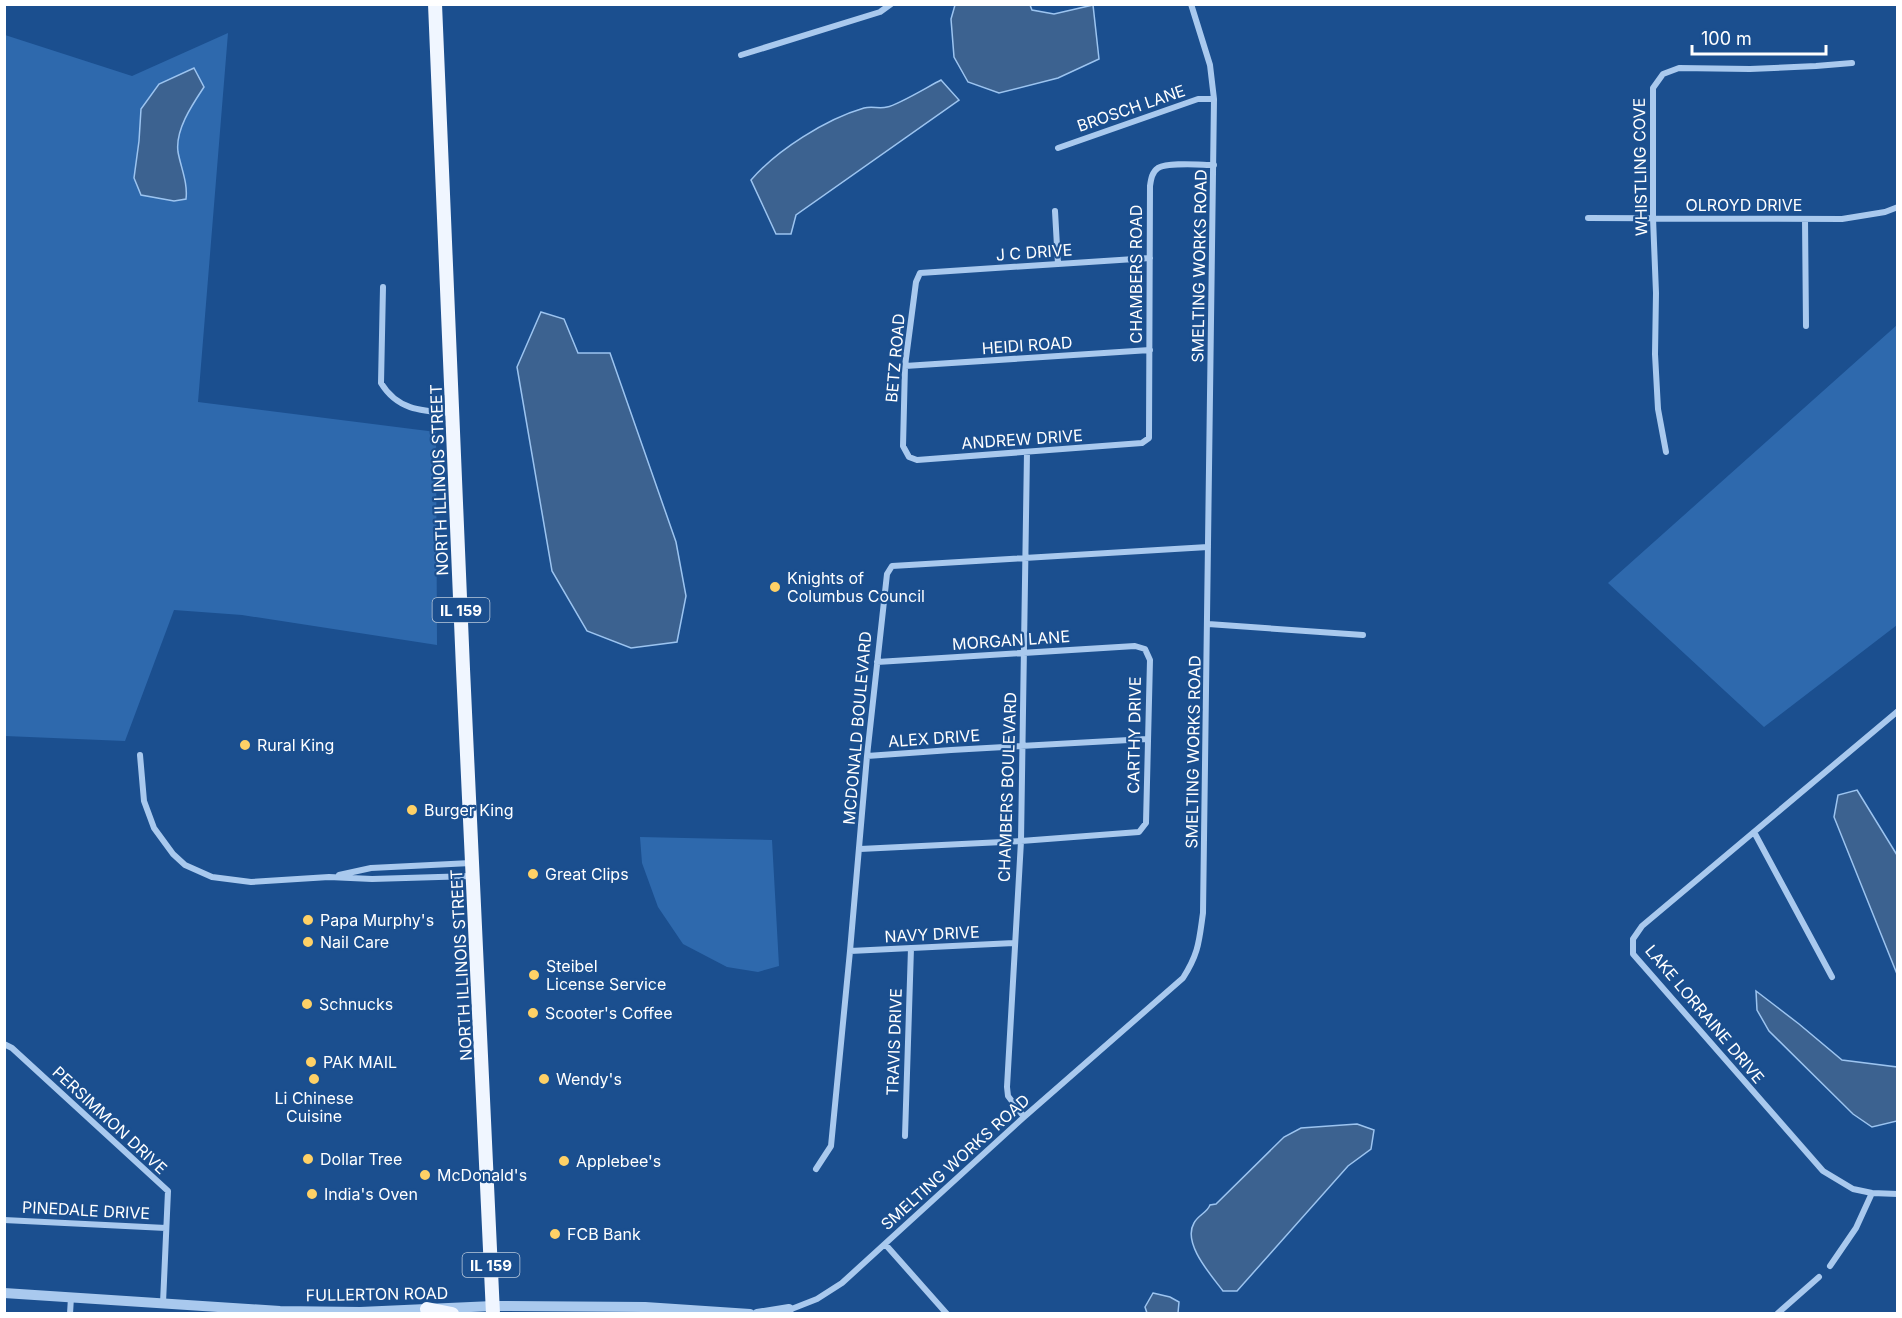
<svg xmlns="http://www.w3.org/2000/svg" width="1902" height="1318" font-family="Inter,sans-serif">
	<style>
		.green { fill: #2e69ad }
		.water { fill: #3c6290; stroke: #9cc4f0; stroke-width: 1.5 }
		.lines { fill: none; stroke-linecap: round; stroke-linejoin: round }
		.minor { stroke: #a9c9ee; stroke-width: 6 }
		.tertiary { stroke: #a9c9ee; stroke-width: 10 }
		.primary { stroke: #f0f6ff; stroke-width: 14 }
		.poi-dot { fill: #ffd166; stroke: #1b4f8f; stroke-width: 2 }
		.labels { text-anchor: middle; dominant-baseline: central; stroke-width: 4.5; stroke-linejoin: round; paint-order: stroke }
		.shield { fill: #1b4f8f; stroke: #bbcadd; stroke-width: 1.5 }
		.shield-label { font-size: 15px; font-weight: bold; fill: #fff }
		.street-label { font-size: 16px; fill: #fff; stroke: #1b4f8f }
		.poi-label { font-size: 16px; fill: #fff; stroke: #1b4f8f; text-anchor: start }
	</style>
	<rect width="100%" height="100%" fill="#1b4f8f"/>
	<!-- green -->
	<path class="green" d="M228,33l-30,369 238,30 1,213 -195,-30 -68,-5 -49,131 -120,-5v-701l127,41z
		M1897,325v300l-133,102 -156,-144z
		M640,837l132,3 7,126 -21,6 -31,-5 -44,-23 -25,-37 -16,-44z"/>
	<!-- water -->
	<path class="water" d="M955,5h75l2,5 22,4 39,-9 6,54 -41,19 -59,15 -31,-11 -14,-25 -3,-38z
		M194,68l10,19c-12,18 -29,43 -26,65 3,16 10,31 8,47l-12,2 -33,-6 -7,-17 5,-37 2,-32 18,-25z
		M941,80l18,20 -163,115 -5,19h-15l-25,-54c26,-30 75,-61 113,-72 8,-2 16,1 23,-1 11,-2 42,-21 54,-27z
		M541,312l23,7 14,34h32l66,189 10,54 -9,46 -46,6 -44,-17 -35,-60 -35,-204z
		M1857,790l40,65v119l-63,-157 4,-22z
		M1756,991l43,33 43,36 55,7v54l-25,6 -19,-13 -84,-83 -12,-21z
		M1357,1124l17,6 -3,19 -23,17 -111,125h-14c-12,-16 -41,-48 -29,-68 4,-8 13,-10 16,-18l6,-1 68,-67 17,-9z
		M1153,1293l17,4 9,5 -1,11h-31l-2,-6z"/>
	<g class="lines">
		<!-- minor -->
		<path class="minor" d="M741,55l139,-43 11,-8
			M1058,148l140,-49h16
			M1055,211l3,53
			M1588,218l254,1 43,-7 13,-5
			M1805,219l1,107
			M1150,258l-230,15 -4,9 -11,84 -2,80 6,11 8,3 225,-17 7,-5 1,-252c1,-7 2,-14 8,-18 11,-6 43,-3 56,-3
			M383,287l-2,96c17,28 42,28 72,30
			M905,366l245,-16
			M1666,452l-8,-43 -3,-55 1,-61 -3,-75v-130l10,-14 16,-6 71,1 66,-3 36,-3
			M1208,624l155,11
			M1898,711l-256,215 -9,13v15l190,217 30,18 19,4 26,1
			M140,755l4,46 10,27 19,26 12,11 27,12 39,5 78,-5 43,2 100,-3
			M867,756l84,-6 196,-11
			M1754,832l78,145
			M860,849l161,-8 118,-9 7,-9 4,-163 -5,-11 -10,-3 -258,16
			M339,875l32,-7 100,-5
			M850,951l164,-8
			M4,1044l8,4 156,143 -5,112
			M1024,1117l-16,-21 -1,-9 14,-246 6,-389
			M905,1136l6,-188
			M816,1169l15,-23 19,-195 17,-195 20,-182 5,-8 316,-19
			M4,1220l162,8
			M885,1244l62,70
			M1830,1266l26,-38 16,-35
			M789,1310l28,-11 25,-16 182,-166 159,-139c16,-25 16,-37 20,-65l11,-814 -4,-34 -19,-61
			M70,1314l1,-17
			M1777,1314l42,-37"/>
		<!-- tertiary -->
		<path class="tertiary" d="M4,1293l276,18 80,1 133,-6 152,1 105,7
			M757,1314l32,-5"/>
		<!-- primary -->
		<path class="primary" d="M435,4l28,665 30,645
			M427,1309l25,5"/>
	</g>
	<!-- markers -->
	<g class="poi-dot">
		<circle cx="775" cy="587" r="6"/>
		<circle cx="245" cy="745" r="6"/>
		<circle cx="412" cy="810" r="6"/>
		<circle cx="533" cy="874" r="6"/>
		<circle cx="308" cy="920" r="6"/>
		<circle cx="308" cy="942" r="6"/>
		<circle cx="534" cy="975" r="6"/>
		<circle cx="307" cy="1004" r="6"/>
		<circle cx="533" cy="1013" r="6"/>
		<circle cx="311" cy="1062" r="6"/>
		<circle cx="314" cy="1079" r="6"/>
		<circle cx="544" cy="1079" r="6"/>
		<circle cx="308" cy="1159" r="6"/>
		<circle cx="564" cy="1161" r="6"/>
		<circle cx="425" cy="1175" r="6"/>
		<circle cx="312" cy="1194" r="6"/>
		<circle cx="555" cy="1234" r="6"/>
	</g>
	<g class="labels">
		<!-- shield labels -->
		<g class="shield">
			<rect x="432.5" y="598" width="57" height="24" rx="4.5"/>
			<rect x="462.5" y="1253" width="57" height="24" rx="4.5"/>
		</g>
		<g class="shield-label">
			<text x="461" y="610">IL 159</text>
			<text x="491" y="1265">IL 159</text>
		</g>
		<!-- street labels -->
		<g class="street-label">
			<text transform="translate(1131 108) rotate(-19)">BROSCH LANE</text>
			<text transform="translate(1640 167) rotate(-91)">WHISTLING COVE</text>
			<text x="1744" y="205">OLROYD DRIVE</text>
			<text transform="translate(1034 252) rotate(-4)">J C DRIVE</text>
			<text transform="translate(1199 266) rotate(-89)">SMELTING WORKS ROAD</text>
			<text transform="translate(1136 274) rotate(-90)">CHAMBERS ROAD</text>
			<text transform="translate(1027 345) rotate(-4)">HEIDI ROAD</text>
			<text transform="translate(895 358) rotate(-85)">BETZ ROAD</text>
			<text transform="translate(1022 439) rotate(-4)">ANDREW DRIVE</text>
			<text transform="translate(439 480) rotate(-92)">NORTH ILLINOIS STREET</text>
			<text transform="translate(1011 640) rotate(-4)">MORGAN LANE</text>
			<text transform="translate(857 728) rotate(-85)">MCDONALD BOULEVARD</text>
			<text transform="translate(1134 735) rotate(-89)">CARTHY DRIVE</text>
			<text transform="translate(934 738) rotate(-4)">ALEX DRIVE</text>
			<text transform="translate(1193 752) rotate(-89)">SMELTING WORKS ROAD</text>
			<text transform="translate(1007 787) rotate(-88)">CHAMBERS BOULEVARD</text>
			<text transform="translate(932 934) rotate(-3)">NAVY DRIVE</text>
			<text transform="translate(461 965) rotate(-93)">NORTH ILLINOIS STREET</text>
			<text transform="translate(1705 1014) rotate(50)">LAKE LORRAINE DRIVE</text>
			<text transform="translate(894 1042) rotate(-88)">TRAVIS DRIVE</text>
			<text transform="translate(110 1120) rotate(43)">PERSIMMON DRIVE</text>
			<text transform="translate(955 1162) rotate(-42)">SMELTING WORKS ROAD</text>
			<text transform="translate(86 1210) rotate(3)">PINEDALE DRIVE</text>
			<text transform="translate(377 1294) rotate(-1)">FULLERTON ROAD</text>
		</g>
		<!-- poi labels -->
		<g class="poi-label">
			<text x="787" y="578">Knights of<tspan x="787" dy="18">Columbus Council</tspan></text>
			<text x="257" y="745">Rural King</text>
			<text x="424" y="810">Burger King</text>
			<text x="545" y="874">Great Clips</text>
			<text x="320" y="920">Papa Murphy's</text>
			<text x="320" y="942">Nail Care</text>
			<text x="546" y="966">Steibel<tspan x="546" dy="18">License Service</tspan></text>
			<text x="319" y="1004">Schnucks</text>
			<text x="545" y="1013">Scooter's Coffee</text>
			<text x="323" y="1062">PAK MAIL</text>
			<text x="556" y="1079">Wendy's</text>
			<text x="314" y="1098" text-anchor="middle">Li Chinese<tspan x="314" dy="18">Cuisine</tspan></text>
			<text x="320" y="1159">Dollar Tree</text>
			<text x="576" y="1161">Applebee's</text>
			<text x="437" y="1175">McDonald's</text>
			<text x="324" y="1194">India's Oven</text>
			<text x="567" y="1234">FCB Bank</text>
		</g>
	</g>
	<!-- border -->
	<rect width="1902" height="1318" fill="none" stroke="#ffffff" stroke-width="12"/>
	<!-- scale -->
	<path d="M1692 45v9h134v-9" fill="none" stroke="#ffffff" stroke-width="3"/>
	<text x="1701" y="45" font-size="18" fill="#ffffff" stroke="#1b4f8f" stroke-width="4.5" paint-order="stroke">100 m</text>
</svg>
